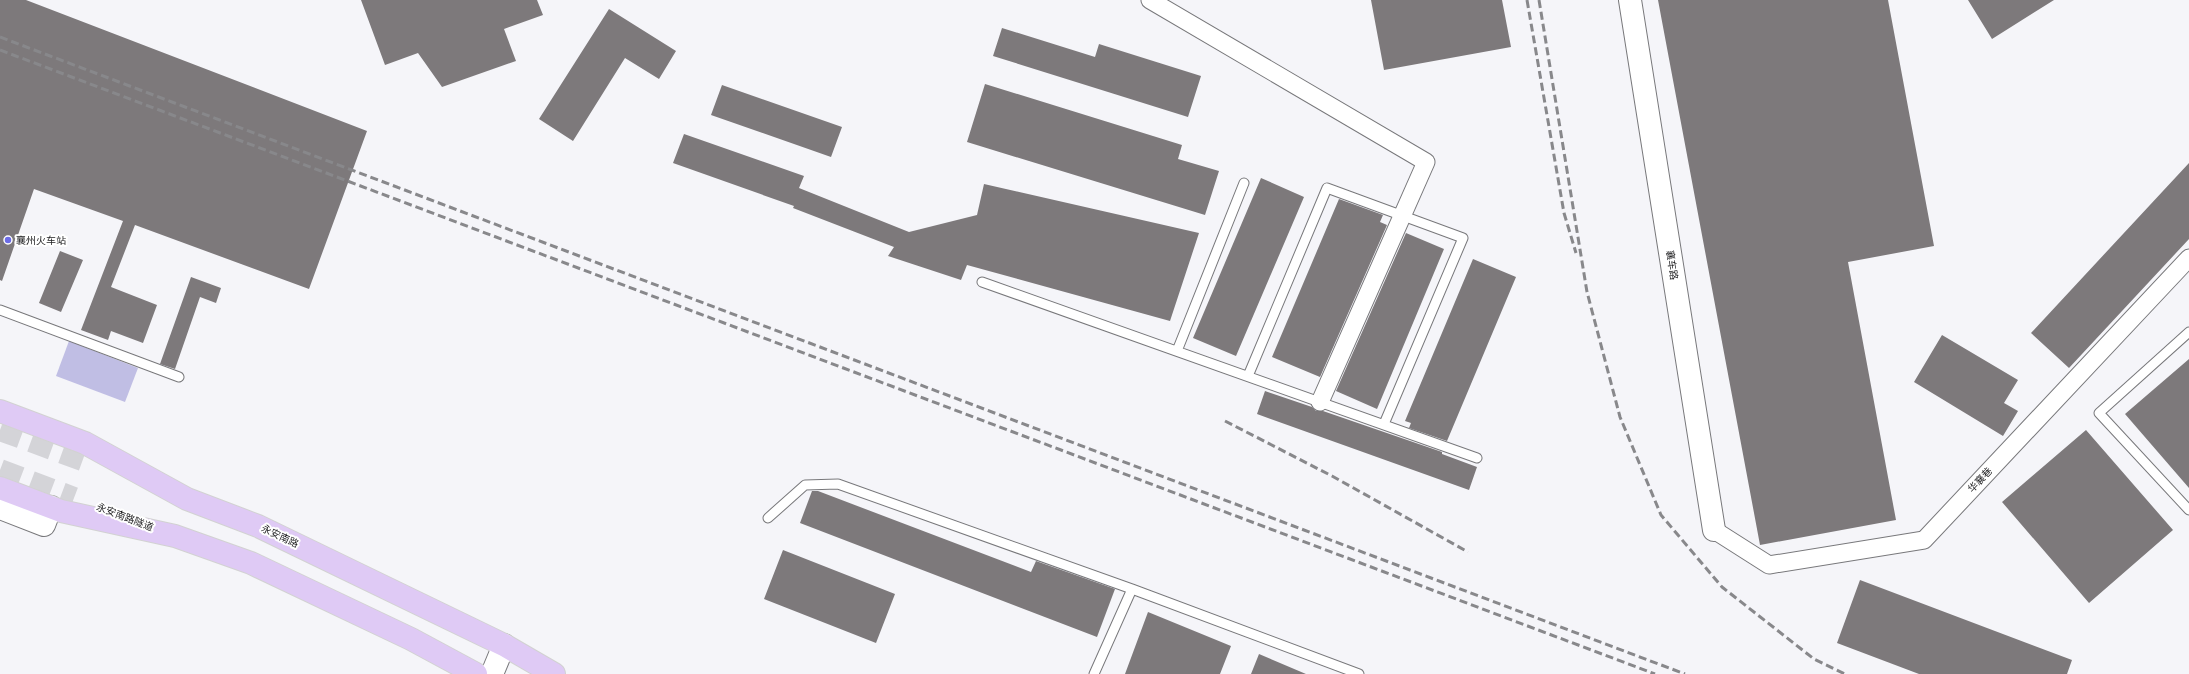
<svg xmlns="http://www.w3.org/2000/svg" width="2189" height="674" font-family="Mulish,'Noto Sans SC',sans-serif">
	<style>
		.green { fill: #c0bee4 }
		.building { fill: #7d797b }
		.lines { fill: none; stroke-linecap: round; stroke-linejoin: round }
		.primary-tunnel { stroke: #d4d4d8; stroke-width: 22; stroke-dasharray: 22 11; stroke-linecap: butt }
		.service-casing { stroke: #78787b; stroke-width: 11 }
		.minor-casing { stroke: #78787b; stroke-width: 19 }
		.tertiary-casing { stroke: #78787b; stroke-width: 24 }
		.primary-casing { stroke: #d2d2d2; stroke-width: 24 }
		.service { stroke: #fff; stroke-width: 9 }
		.minor { stroke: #fff; stroke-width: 17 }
		.tertiary { stroke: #fff; stroke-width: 22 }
		.primary { stroke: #dfcaf5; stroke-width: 22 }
		.rail { stroke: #88888b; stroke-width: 3; stroke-dasharray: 8 4; stroke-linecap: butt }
		.poi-dot { fill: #6c6ce6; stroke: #fff; stroke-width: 1.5 }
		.labels { text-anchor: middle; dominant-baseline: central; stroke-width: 4; stroke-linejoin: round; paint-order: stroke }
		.poi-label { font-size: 10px; fill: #1c1c1e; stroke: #fff; text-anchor: start }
		.street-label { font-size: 10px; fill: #1c1c1e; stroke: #fff }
	</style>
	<rect width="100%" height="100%" fill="#f5f5f9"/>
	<!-- green -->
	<path class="green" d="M69,341l69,27 -13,34 -69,-26z"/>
	<!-- building -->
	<path class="building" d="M0,0h26l341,131 -58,158 -174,-64 -24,62 46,18 -14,38 -32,-12 -3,9 -27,-10 42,-109 -89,-32 -32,92 -2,-1z
		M361,0h176l6,15 -39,14 12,32 -74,26 -24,-34 -33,12z
		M1371,0h131l9,47 -127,23z
		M1658,0h230l46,246 -86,16 48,258 -136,25z
		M1968,0h86l-62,39z
		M609,9l67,42 -17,28 -34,-21 -52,83 -34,-22z
		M1002,28l93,29 4,-13 102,32 -13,41 -195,-61z
		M985,84l197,61 -4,14 41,12 -14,44 -238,-73z
		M722,85l120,42 -11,30 -120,-42z
		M684,134l120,42 -5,12 110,44 68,-17 7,-31 215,49 -29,88 -203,-56 -6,15 -73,-24 6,-9 -101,-39 1,-2 -121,-43z
		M2189,163v76l-120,129 -38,-35z
		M1261,178l43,19 -68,159 -43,-18z
		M1339,199l44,16 -3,7 7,3 -67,152 -48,-20z
		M1406,233l38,16 -67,160 -41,-18z
		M60,251l23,9 -22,52 -22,-9z
		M1473,259l43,18 -69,164 -38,-13 2,-5 -6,-2z
		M191,277l30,11 -5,15 -16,-6 -25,72 -15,-5z
		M1942,335l76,45 -14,23 14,8 -15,25 -89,-54z
		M2189,359v129l-64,-74z
		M1265,391l47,16 4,4h7l119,41v2l35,13 -8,23 -212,-76z
		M2086,430l87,100 -84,73 -87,-101z
		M812,491h6l213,81 5,-11 79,28 -18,48 -297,-114z
		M783,550l112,44 -19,49 -112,-44z
		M1860,580l212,80 -5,14h-148l-82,-31z
		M1148,612l83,34 -11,28h-95z
		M1259,654l47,20h-55z"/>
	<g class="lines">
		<!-- primary-tunnel -->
		<path class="primary-tunnel" d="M0,430l88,32
			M0,470l74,28"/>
		<!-- service casing -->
		<g class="service-casing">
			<path id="service" d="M982,282l495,176
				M0,310l179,67
				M2189,332l-90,81 90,97
				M1177,351l67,-168
				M1248,376l79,-188 136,50 -79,186
				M768,518l37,-33 33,-1 294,105
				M1094,674l38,-85 227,85"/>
		</g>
		<!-- minor casing -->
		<g class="minor-casing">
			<path id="minor" d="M1150,0l276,162 -106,240
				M1714,530l55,35 155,-25 265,-282"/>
		</g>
		<!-- tertiary casing -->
		<g class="tertiary-casing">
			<path id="tertiary" d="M1630,0l84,530
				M0,508l44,17 7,-18
				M492,674l12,-29"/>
		</g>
		<!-- primary casing -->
		<g class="primary-casing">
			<path id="primary" d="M0,411l85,32 102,56 71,27 246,119 50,29
				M0,488l61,23 114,25 76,27 160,76 65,35"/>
		</g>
		<!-- service -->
		<use href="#service" class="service"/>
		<!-- minor -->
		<use href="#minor" class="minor"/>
		<!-- tertiary -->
		<use href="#tertiary" class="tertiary"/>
		<!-- primary -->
		<use href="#primary" class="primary"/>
		<!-- rail -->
		<path class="rail" d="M1527,0l37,213 12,40
			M1539,0l48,292 33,125 41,98 61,72 92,72 31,15
			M0,37l1685,637
			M0,50l1655,624
			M1225,421l107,55 136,76"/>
	</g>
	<!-- markers -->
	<circle class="poi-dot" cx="8" cy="240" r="4"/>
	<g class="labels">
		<!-- poi labels -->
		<g class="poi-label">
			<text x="16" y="240">襄州火车站</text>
		</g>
		<!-- street labels -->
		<g class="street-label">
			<text transform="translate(1672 265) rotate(81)">襄车路</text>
			<text transform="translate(1980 480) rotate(-47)">华襄巷</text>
			<text transform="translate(125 517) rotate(21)">永安南路隧道</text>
			<text transform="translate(280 536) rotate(25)">永安南路</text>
		</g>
	</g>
</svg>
